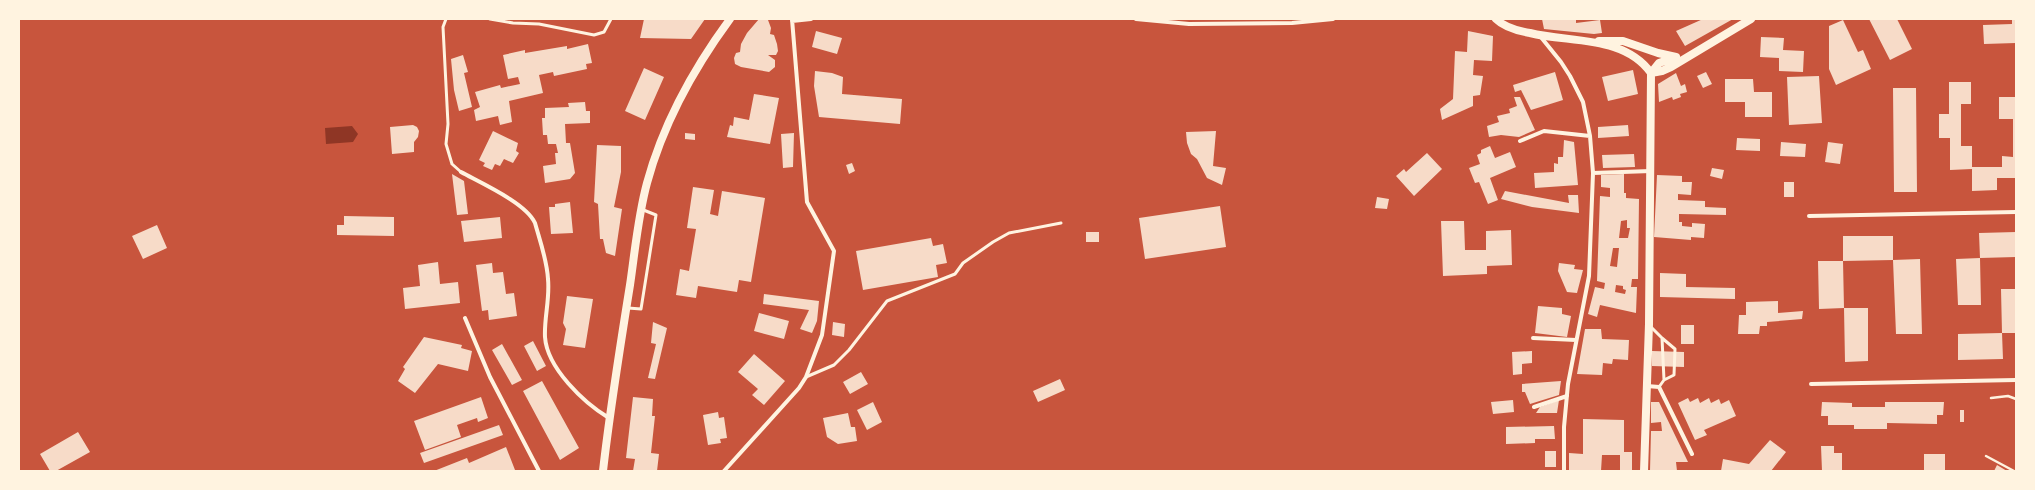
<svg xmlns="http://www.w3.org/2000/svg" width="2035" height="490" font-family="Roboto,sans-serif">
	<style>
		.water { fill: #8f3625 }
		.building { fill: #f7dbc8; fill-rule: evenodd }
		.lines { fill: none; stroke-linecap: round; stroke-linejoin: round }
		.path { stroke: #fff3e0; stroke-width: 2.5 }
		.service { stroke: #fff3e0; stroke-width: 3 }
		.minor { stroke: #fff3e0; stroke-width: 4 }
		.secondary { stroke: #fff3e0; stroke-width: 8 }
	</style>
	<rect width="100%" height="100%" fill="#c8553d"/>
	<!-- water -->
	<path class="water" d="M352,126l6,8 -5,8 -27,2 -1,-16z"/>
	<!-- building -->
	<path class="building" d="M644,19h61l-14,20 -51,-1z
		M759,19l9,1 3,8 -1,6 4,1 3,9 1,7 -2,4h-8l7,5v7l-6,5 -28,-5 -6,-3 -1,-6 2,-5 4,-1 1,-8 6,-11z
		M1542,19h34v4l24,-3 2,13 -8,1 -50,-5z
		M1703,19h30l-48,27 -9,-15z
		M1869,19h28l15,30 -22,11z
		M2012,19h4v24l-32,1 -1,-19 29,-1z
		M1843,20l15,32 5,-2 8,19 -35,16 -7,-16v-43z
		M816,31l26,7 -5,16 -25,-7z
		M1468,31l25,5 -1,25 -18,-1 -1,15 10,1 -3,19 -7,1v10l-31,14 -2,-11 13,-10 2,-48 12,1z
		M1761,37l23,1 -1,12 21,1 -1,21 -24,-1v-13l-19,-1z
		M588,44l4,19 -6,1 1,5 -33,7 -1,-4 -14,3 4,18 -34,8 3,21 -12,3 -2,-9 -22,5 -2,-11 6,-3 -5,-15 25,-7 1,3 19,-4 -2,-7 -10,2 -5,-24 22,-5v3l42,-7v3z
		M463,55l5,17 -4,1 8,34 -13,4 -5,-21 -3,-31z
		M644,68l20,9 -19,43 -20,-9z
		M1633,70l5,24 -30,7 -6,-24z
		M815,71l17,2 11,4 -1,17 60,5 -2,25 -81,-7 -5,-31z
		M1555,72l8,28 -32,10 -10,-20 -6,2 -2,-7z
		M1706,72l6,12 -9,4 -6,-12z
		M1676,73l5,13 4,-2 2,8 -7,2 1,3 -8,3 -1,-3 -13,5 -1,-18z
		M1819,76l3,47 -33,2 -2,-48z
		M1725,79h28l1,13h18v25h-27v-15h-20z
		M1949,82h22v22h-10v42h11v21h30v-11l11,1v-38h-14v-22h17v81h-19v12l-25,1v-22l-22,1v-32h-11v-24h10z
		M1893,88h23l1,104h-23z
		M754,94l25,4 -9,46 -43,-7 3,-12 3,1 1,-9 15,3z
		M1514,97h6l15,33 -16,7 -18,-2 -12,2 -2,-11 12,-4 -2,-6 13,-3 -1,-4 8,-3z
		M585,102l1,9h4v12l-25,1 1,19h4l5,30 -5,6 -25,4 -2,-17 13,-2 -1,-11h3l-2,-9h-8l-1,-9h-4l-1,-17h3v-10l24,-1 -1,-4z
		M413,125l4,2 2,4 -1,6 -4,5v10l-22,2 -2,-27z
		M1628,125l1,11 -31,2v-11z
		M493,131l25,12 -2,8 3,2 -6,10 -9,-4 -4,7 -5,-2 -3,6 -9,-4 2,-3 -6,-3z
		M1216,131l-3,35 13,2 -4,17 -15,-7 -10,-19 -6,-5 -4,-11 -1,-11z
		M685,133l10,1v6l-10,-1z
		M794,133l-1,34 -10,1 -2,-34z
		M1737,138l23,1v12l-24,-1z
		M1564,140l10,2 4,43 -43,3 -1,-15 20,-1v-9l4,1v-7h5z
		M1781,142l25,2 -1,13 -25,-1z
		M1828,142l15,2 -3,20 -15,-2z
		M597,145l24,1v26l-7,35 8,2 -7,47 -9,-3 -3,-14h-3l-2,-35 -4,-2z
		M1490,146l5,12 15,-6 6,15 -26,11 8,22 -10,4 -9,-22 -4,1 -6,-15 11,-4 -3,-9 4,-2v-3z
		M1427,153l15,16 -28,27 -18,-20 8,-7 2,3z
		M1634,154l1,13 -32,1 -1,-13z
		M852,163l3,8 -6,3 -3,-9z
		M1712,168l12,2 -2,9 -12,-3z
		M452,174l12,7 4,33 -11,1z
		M1624,174v19h2v5l13,1 -1,80h-6l-1,8h6l-1,26 -36,-8 -3,12 -9,-3 7,-27 9,2 1,-6 -8,-2 3,-85 10,1v-9l-9,-1v-12zM1627,220v8h3l-2,10h-9l2,-17zM1613,248h6l-2,19 -7,-1zM1616,285l7,1v3l3,1 -1,4 -10,-2z
		M1657,175l25,1v6h10l-1,13 -13,-1v6l27,1v6l21,1v7l-47,-1v8h3v4l10,1v-4l13,1 -1,14 -13,-1v3l-37,-3z
		M1784,182h10v15h-10z
		M693,187l21,3 -4,24 8,2 4,-25 43,7 -14,84 -12,-2 -2,12 -39,-6 -2,12 -20,-3 4,-26 9,2 7,-42 -9,-1z
		M1505,191l64,12 -1,-8h10l1,18 -47,-6 -31,-8z
		M1377,197l12,2 -2,10 -12,-1z
		M570,202l3,31 -22,1 -2,-27h6v-3z
		M1220,206l6,41 -81,12 -6,-41z
		M344,216l50,1v19l-57,-1v-10h7z
		M500,217l2,21 -38,4 -3,-21z
		M1441,221h23l1,29h21v-19l25,-1 1,35 -25,1v8l-44,2z
		M157,225l10,23 -24,11 -11,-23z
		M1086,232h13v10h-13z
		M2016,232v25l-36,1 1,47h-23l-2,-46 24,-1 -1,-25z
		M1843,236h50v24l-50,1z
		M931,238l2,8 10,-2 4,19 -11,2 2,12 -75,13 -7,-39z
		M1920,259l2,75h-26l-3,-74z
		M1818,261h25l1,47 -25,1z
		M438,262l2,22 18,-2 2,21 -55,6 -2,-21 17,-2 -2,-21z
		M492,263l1,10 10,-1 3,22 8,-1 3,23 -28,4 -1,-10 -6,1 -6,-46z
		M1559,263l16,2 -1,4 9,1 -6,23 -10,-1 -9,-21z
		M1660,273l26,1v13l49,1v11l-75,-2z
		M2001,289h15v44h-14z
		M764,294l55,7 -2,20 -5,12 -12,-4 9,-19 -46,-6z
		M567,296l26,3 -8,49 -22,-3 3,-16 -3,-6z
		M1778,301v12l25,-2 -1,8 -35,3v4h-7l-1,8h-21l1,-19h7v-13z
		M1538,306l24,2v6l9,2 -4,21 -32,-4z
		M1844,308h24v53l-23,1z
		M759,313l30,8 -5,18 -30,-8z
		M653,322l14,6 -12,51 -7,-1 8,-34 -5,-1z
		M833,322l12,2 -1,13 -12,-2z
		M1681,325h13v19h-13z
		M1585,329h16l1,10 27,1 -1,20 -15,-1 -1,5 -9,-1 -1,12 -25,-1z
		M2002,333l1,26 -45,1v-26z
		M424,337l38,8 -1,3 11,3 -4,20 -30,-7 -23,29 -17,-12 7,-12 -2,-2z
		M533,341l13,25 -9,5 -13,-25z
		M502,344l20,36 -10,5 -20,-35z
		M1532,351v12l-10,1v10l-9,1 -1,-23z
		M1652,351l32,1v15l-32,-1z
		M754,354l31,27 -21,24 -12,-10 6,-6 -20,-17z
		M861,372l7,12 -18,10 -7,-12z
		M1060,379l5,11 -27,12 -5,-11z
		M542,381l37,67 -19,12 -37,-69z
		M1561,381l-2,14 -29,9 -5,-12h-3v-8z
		M481,397l7,21 -10,4 -1,-4 -20,7 4,12 -36,13 -11,-29z
		M633,397l20,2 -1,17h3l-4,37 8,1 -2,17h-24l2,-12 -9,-1z
		M1688,398l2,4 8,-4 2,5 9,-5 2,5 8,-4 2,5 8,-4 7,16 -32,14 3,5 -12,5 -17,-37z
		M1513,400l1,12 -21,2 -2,-12z
		M1559,400l-2,13h-21l4,-6z
		M873,402l9,20 -15,8 -10,-20z
		M1651,402h8l29,60h-12l1,9h-27l1,-40h11l-1,-9 -10,1z
		M1822,402l30,1v4h33v-5h59l-1,13h-6v9l-50,-1v6h-33v-4h-26v-9h-7z
		M1960,410h4v12h-4z
		M718,412l1,6 5,-1 3,21 -7,1 1,4 -13,2 -5,-30z
		M848,413l3,14h4l2,14 -19,3 -11,-7 -4,-19z
		M1583,419l41,1v32h8v19h-12v-16h-18l-1,16h-32v-18l14,1z
		M499,425l4,10 -79,28 -4,-10z
		M1554,426l1,13h-20v4l-29,1v-17z
		M78,432l12,20 -34,19h-6l-10,-17z
		M1770,440l16,12 -15,19h-50l2,-12 26,5z
		M1821,446h13v7h8v18h-20z
		M506,447l9,23 -3,1h-78l33,-13 2,5z
		M1545,451h11v16h-11z
		M1924,454h21v17h-21z
		M1997,465l10,6h-13z"/>
	<g class="lines">
		<!-- path -->
		<path class="path" d="M1991,398l17,-2 8,3
			M1986,456l28,15"/>
		<!-- service -->
		<path class="service" d="M446,19l-3,8 5,97 -2,20 6,20 9,8
			M490,19l23,4 26,1 55,11 10,-3 7,-13
			M628,308l13,1 15,-94 -15,-6
			M1650,326l12,12 2,42 -5,7
			M1662,338l13,11 -1,26 -10,5
			M806,377l28,-12 15,-15 38,-49 68,-27 8,-11 30,-21 16,-9 52,-10"/>
		<!-- minor -->
		<path class="minor" d="M1136,19l53,5 103,-1 41,-4
			M792,21l19,-2
			M1540,36l21,26 9,14 13,26 7,34 3,37 -4,103 -21,108 -4,43v44
			M1520,141l24,-10 46,5
			M461,172c20,11 65,31 74,51 5,18 12,37 13,56 2,20 -4,39 -3,58 2,31 39,66 64,81
			M1593,173l58,-2
			M1809,216l207,-4
			M465,318l25,59 49,94
			M1533,338l43,2
			M1811,384l205,-4
			M1647,386l12,1 33,67
			M1534,407l33,-11
			M724,471l75,-83 7,-11 16,-42 12,-84 -27,-49 -15,-183"/>
		<!-- secondary -->
		<path class="secondary" d="M1496,19c9,9 22,12 34,14 40,10 94,2 121,40l-2,251 -5,147
			M1599,41h24l35,12 18,4
			M1651,73l11,-2 9,-4 80,-48
			M1651,73l8,-10 14,-5
			M603,471c7,-62 17,-124 27,-186 5,-34 8,-69 17,-102 16,-59 47,-115 83,-164"/>
	</g>
	<!-- border -->
	<rect width="2035" height="490" fill="none" stroke="#fff3e0" stroke-width="40"/>
</svg>
